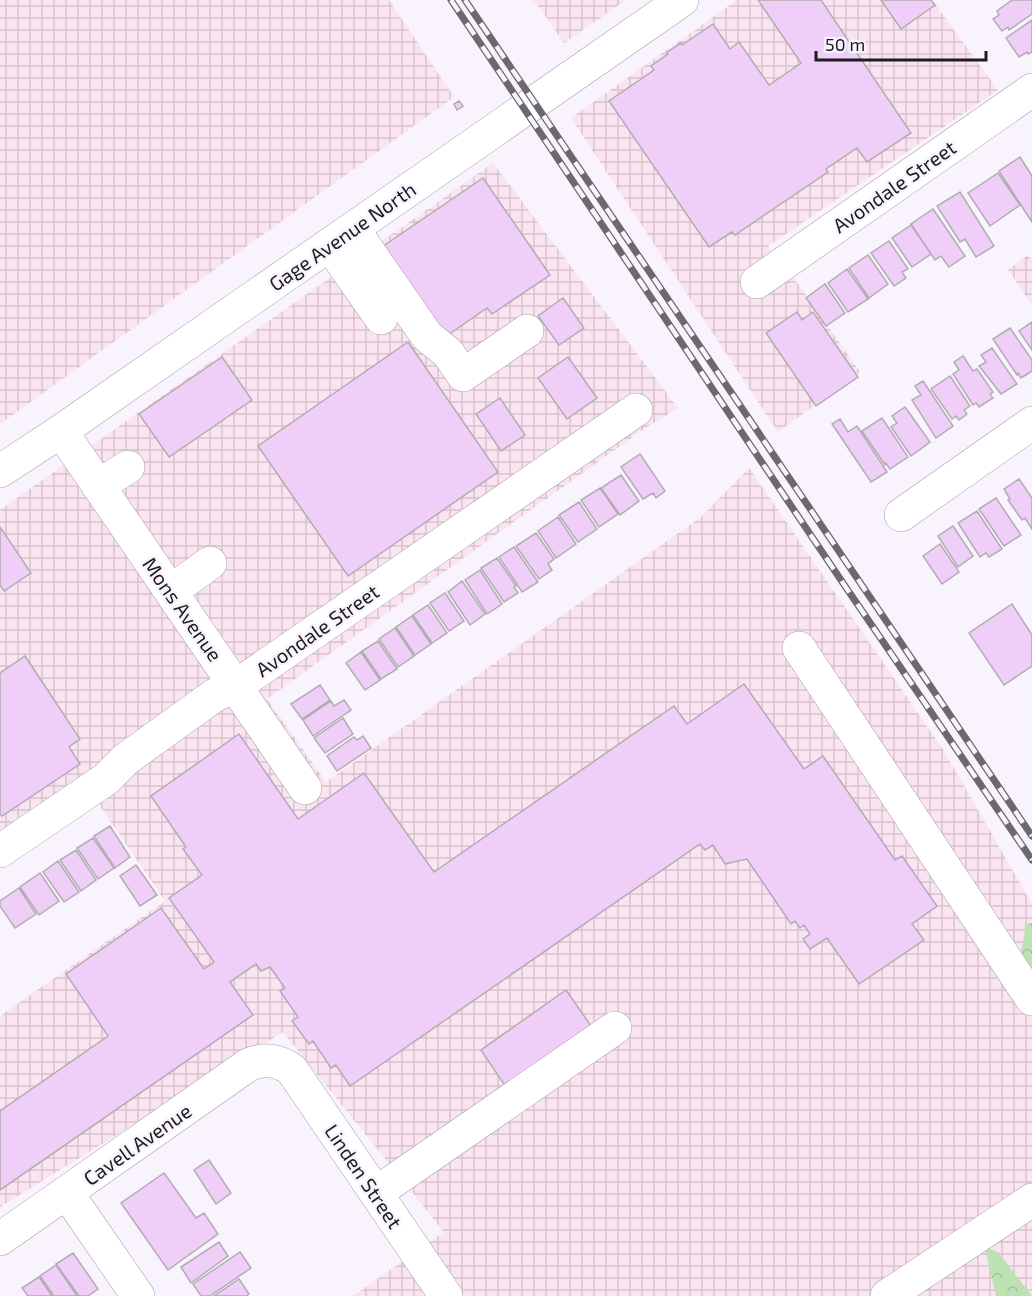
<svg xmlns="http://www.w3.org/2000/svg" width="1032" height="1296" font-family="'Exo 2',sans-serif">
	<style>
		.industrial { fill: url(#industrial-grid) }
		.forest { fill: url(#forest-crowns) }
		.building { fill: #efcef7; stroke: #b2acb3; stroke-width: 1.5 }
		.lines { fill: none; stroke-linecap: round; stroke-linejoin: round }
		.minor-casing { stroke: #a5a1a9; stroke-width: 34 }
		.major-casing { stroke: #a5a1a9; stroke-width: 34 }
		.minor { stroke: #fff; stroke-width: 33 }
		.major { stroke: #fff; stroke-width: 33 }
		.rail-casing { stroke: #6b696e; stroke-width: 7 }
		.rail { stroke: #f8f3fc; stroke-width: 4.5; stroke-dasharray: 14; stroke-linecap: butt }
		.labels { text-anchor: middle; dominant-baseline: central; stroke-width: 5; stroke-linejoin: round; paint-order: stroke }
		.street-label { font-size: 20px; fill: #1d1c1f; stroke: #f8f3fc }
	</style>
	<defs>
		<pattern id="industrial-grid" width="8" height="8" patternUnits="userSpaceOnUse" patternTransform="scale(1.5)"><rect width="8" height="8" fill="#fbe4f1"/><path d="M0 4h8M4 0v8" fill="none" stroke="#d7c3ce"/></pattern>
		<pattern id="forest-crowns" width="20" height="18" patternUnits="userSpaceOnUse" patternTransform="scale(1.5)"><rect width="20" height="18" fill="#bce2b3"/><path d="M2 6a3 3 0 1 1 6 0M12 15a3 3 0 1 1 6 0" fill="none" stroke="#a1c19a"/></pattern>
	</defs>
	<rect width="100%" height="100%" fill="#f8f3fc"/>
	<!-- industrial -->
	<path class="industrial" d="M0,0h389l65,97 -454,327z
		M534,0h92l-62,43z
		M737,0h195l66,90 -230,156 26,32 66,94 -82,60 -207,-314z
		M493,163l185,245 -37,23 -374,268 59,83 375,-265 48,-49 195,283 88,153v392h-679l91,-64 -161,-200 -283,175v-191l165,-115 -85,-124 -75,58 -5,-7v-318z
		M1028,255l4,6v44l-24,-35z"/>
	<!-- forest -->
	<path class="forest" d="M1032,923v55l-12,-19 6,-35z
		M985,1248l13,4 34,44h-36z"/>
	<!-- building -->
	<path class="building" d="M758,0h63l90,133 -44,29 -10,-14 -31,21 2,3 -93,63 -3,-3 -23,15 -100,-146 45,-31 -3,-4 17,-12 -1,-2 14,-9 1,2 31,-21 17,25 9,-7 30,43 32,-22z
		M881,0h50l4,5 -34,24z
		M1012,0h20v14l-23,16 -1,-3 -6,4 -9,-12 6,-4 -2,-4z
		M1032,20v32l-4,2 -1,-2 -8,5 -13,-19z
		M459,101l4,5 -6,4 -3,-6z
		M1020,157l12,19v46l-33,-51z
		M998,173l22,32 -30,21 -22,-33z
		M483,178l67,97 -58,39 -5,-6 -45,31 -63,-90z
		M960,192l34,54 -18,11 -11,-18 -5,3 -23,-36z
		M933,209l32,47 -16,11 -8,-11 -6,4 -24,-36z
		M911,225l20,29 -19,13 -20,-29z
		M889,241l19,28 -6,3 4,6 -12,8 -23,-33z
		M868,255l20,29 -19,14 -20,-30z
		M847,269l21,30 -20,13 -20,-29z
		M825,284l20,29 -19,13 -20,-28z
		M563,298l21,30 -25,17 -21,-29z
		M797,312l5,8 11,-8 45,65 -42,29 -50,-73z
		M1032,322v28l-13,-19z
		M1010,328l22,32v11l-11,7 -3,-5 -1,2 -24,-36z
		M408,342l90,130 -150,104 -90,-130z
		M992,348l25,36 -16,10 -22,-28 7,-4 -5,-7z
		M963,356l10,15 4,-2 16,23 -3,2 3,4 -14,9 -3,-4 -3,2 -20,-31 6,-4 -5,-8z
		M222,357l30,43 -83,57 -30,-43z
		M568,357l29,41 -30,21 -29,-41z
		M950,376l20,30 -6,4 3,4 -8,6 -3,-4 -4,3 -21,-30z
		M923,381l30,45 -17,12 -24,-38 9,-5 -6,-9z
		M500,398l25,37 -24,16 -25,-37z
		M905,407l25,35 -19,14 -20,-29 6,-4 -5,-7z
		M882,418l26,39 -18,12 -4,-6 -1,2 -23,-34z
		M840,419l8,13 9,-6 30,46 -16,10 -39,-58z
		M640,454l25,37 -9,7 -3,-5 -10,6 -22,-32z
		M621,475l18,26 -19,14 -19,-27z
		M1019,479l13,19v31l-7,-11 -3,2 -14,-20 2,-1 -6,-10z
		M600,488l18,26 -19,13 -18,-27z
		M996,498l25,37 -17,11 -25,-37z
		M579,502l18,27 -19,13 -19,-27z
		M977,511l25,38 -13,8 -3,-4 -6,4 -22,-34z
		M558,517l18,27 -20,14 -18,-27z
		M953,526l20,30 -15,11 -20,-31z
		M0,527l31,46 -27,18 -4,-6z
		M536,533l18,26 -6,5 4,6 -13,9 -23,-33z
		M940,544l19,28 -17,12 -19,-28z
		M514,547l24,35 -16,10 -23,-35z
		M497,558l19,28 -2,1 4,6 -14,9 -23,-34z
		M480,570l22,34 -15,10 -22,-34z
		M462,581l23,33 -15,11 -22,-33z
		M445,593l19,28 -15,10 -19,-28z
		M1012,604l20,31v31l-28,19 -35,-52z
		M428,605l19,28 -15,10 -19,-28z
		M412,616l19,28 -16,11 -19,-28z
		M395,628l19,28 -16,11 -19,-28z
		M378,641l19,28 -16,10 -19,-28z
		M361,652l19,28 -15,10 -19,-27z
		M25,656l55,83 -11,8 11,17 -78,52 -2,-2v-141z
		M744,684l60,85 19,-13 72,104 7,-4 35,50 -25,18 12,16 -65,44 -32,-46 -17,11 -7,-10 7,-5 -6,-9 -4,3 -5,-7 -4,3 -44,-65 -22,5 -12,-19 -8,5 -5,-6 -350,242 -14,-21 -5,3 -18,-27 -4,3 -17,-23 6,-4 -18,-26 5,-3 -15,-21 -9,4 -5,-7 -26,18 23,33 -253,175v-79l108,-75 -42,-62 95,-66 43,61 10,-7 -45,-64 33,-23 -19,-26 3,-2 -35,-51 88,-62 59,85 66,-46 70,99 240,-166 13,18z
		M320,685l10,15 -28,19 -11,-15z
		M344,700l7,10 -38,26 -10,-16 28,-19 3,5z
		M343,718l10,16 -28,19 -11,-15z
		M363,736l8,12 -34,23 -10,-15 27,-19 3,3z
		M110,826l20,31 -15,11 -21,-32z
		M93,838l21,30 -16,11 -21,-31z
		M76,850l20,30 -15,11 -21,-31z
		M58,861l21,31 -15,10 -21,-30z
		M136,865l21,30 -17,11 -20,-30z
		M40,873l19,28 -20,14 -19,-28z
		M19,888l17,26 -21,14 -15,-22v-5z
		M566,990l30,43 -86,60 -29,-43z
		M209,1160l22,33 -15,11 -22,-34z
		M164,1173l32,45 8,-5 14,21 -50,36 -47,-67z
		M219,1242l9,14 -37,27 -10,-16z
		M240,1252l11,16 -41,28h-9l-8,-12z
		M73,1253l25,36 -10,7h-9l-23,-32z
		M56,1265l21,31h-23l-14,-20z
		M39,1277l13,19h-24l-6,-8z
		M239,1279l10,15 -3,2h-32z"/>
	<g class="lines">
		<!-- minor casing -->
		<g class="minor-casing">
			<path id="minor" d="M353,229l74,107 21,17 15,22 64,-44
				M330,245l51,73
				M757,282l275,-192
				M61,431l244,357
				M98,486l30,-19
				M901,515l131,-92
				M171,591l39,-28
				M799,648l233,351
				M0,851l106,-72 20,-20 89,-64 21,-9 400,-276
				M67,1193l71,103
				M376,1193l239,-165
				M0,1239l248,-174c15,-7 31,-5 44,5l154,226
				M887,1296l145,-96"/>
		</g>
		<!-- major casing -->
		<g class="major-casing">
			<path id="major" d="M0,471l61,-40 621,-431"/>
		</g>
		<!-- minor -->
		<use href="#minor" class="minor"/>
		<!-- major -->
		<use href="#major" class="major"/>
		<!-- rail casing -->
		<g class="rail-casing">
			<path id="rail" d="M451,0l394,586 187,274
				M465,0l567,836"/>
		</g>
		<!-- rail -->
		<use href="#rail" class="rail"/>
	</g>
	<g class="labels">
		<!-- street labels -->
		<g class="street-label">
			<text transform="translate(894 186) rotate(-35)">Avondale Street</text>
			<text transform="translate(342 236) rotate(-35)">Gage Avenue North</text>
			<text transform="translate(183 609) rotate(55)">Mons Avenue</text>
			<text transform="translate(317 630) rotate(-35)">Avondale Street</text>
			<text transform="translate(137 1144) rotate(-35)">Cavell Avenue</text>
			<text transform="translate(364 1176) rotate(56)">Linden Street</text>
		</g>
	</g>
	<!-- scale -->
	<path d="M816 51v9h170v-9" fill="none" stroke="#1d1c1f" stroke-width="3"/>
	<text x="825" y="51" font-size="18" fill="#1d1c1f" stroke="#f8f3fc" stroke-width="4.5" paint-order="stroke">50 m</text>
</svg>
